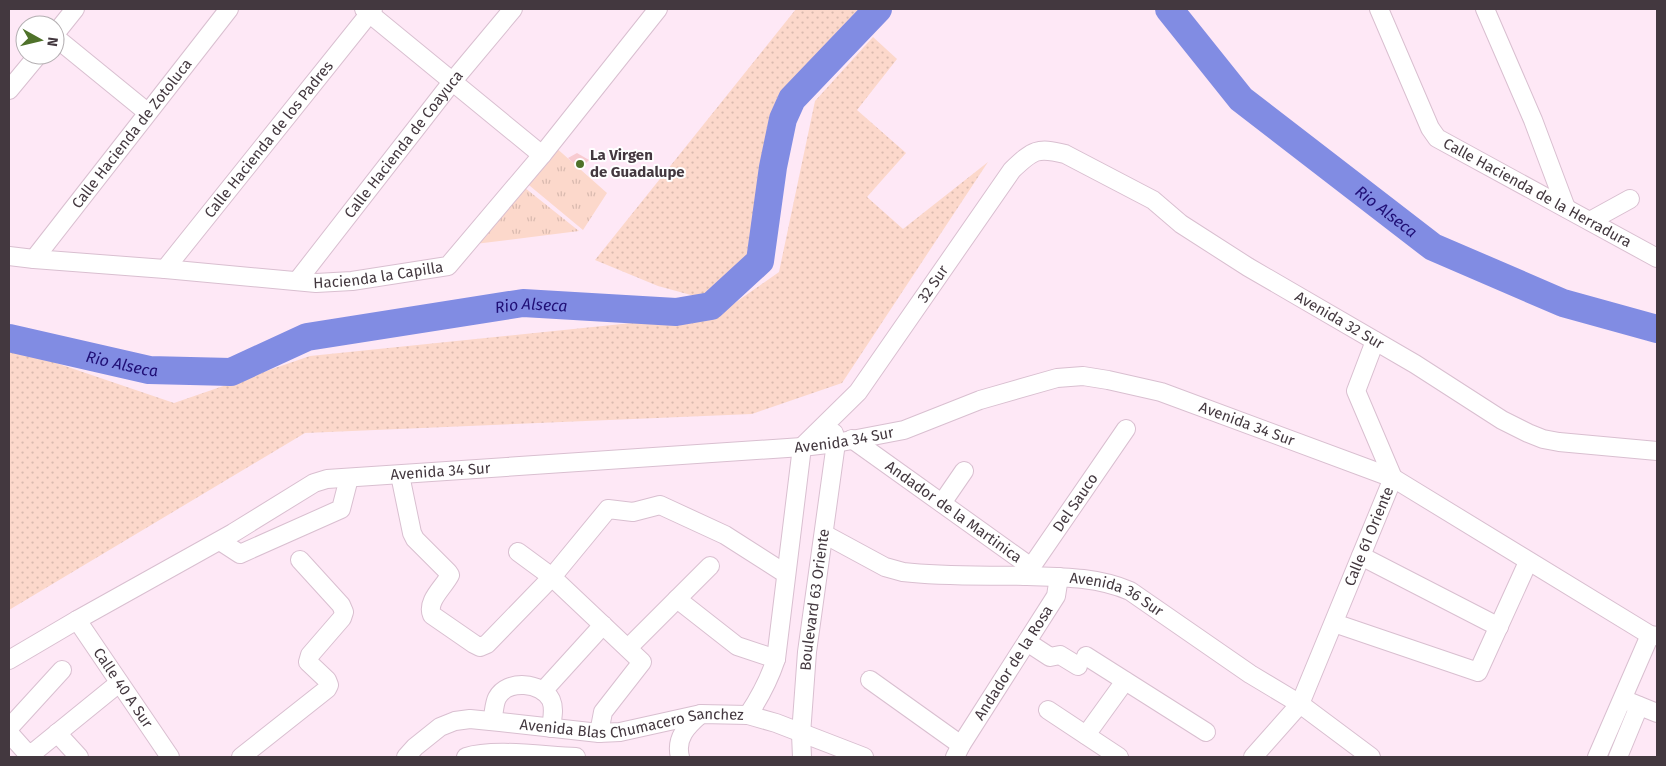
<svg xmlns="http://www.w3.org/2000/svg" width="1666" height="766" font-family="'Fira Sans',sans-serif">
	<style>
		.grass { fill: url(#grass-dots) }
		.park { fill: url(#park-tufts) }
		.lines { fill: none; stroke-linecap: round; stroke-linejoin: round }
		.river { stroke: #818ce3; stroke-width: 28 }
		.building { fill: #f8cbd1 }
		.minor-casing { stroke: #d9bfd0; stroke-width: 20 }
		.minor { stroke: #fff; stroke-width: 18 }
		.poi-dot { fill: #4f722a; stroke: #fff; stroke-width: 2 }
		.labels { text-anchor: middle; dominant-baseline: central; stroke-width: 4; stroke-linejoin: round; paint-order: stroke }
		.street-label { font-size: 15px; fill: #43383f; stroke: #fff }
		.poi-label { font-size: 15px; font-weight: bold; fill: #43383f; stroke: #fff; text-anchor: start }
		.water-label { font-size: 16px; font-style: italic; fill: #1f0e75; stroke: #fff }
	</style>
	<defs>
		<pattern id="grass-dots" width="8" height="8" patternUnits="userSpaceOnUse" patternTransform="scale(1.25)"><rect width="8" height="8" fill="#fcd8cb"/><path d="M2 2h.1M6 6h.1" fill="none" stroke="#d9baaf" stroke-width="1.8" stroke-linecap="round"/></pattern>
		<pattern id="park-tufts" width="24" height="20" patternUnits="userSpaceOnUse" patternTransform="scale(1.25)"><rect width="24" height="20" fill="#fcd8cb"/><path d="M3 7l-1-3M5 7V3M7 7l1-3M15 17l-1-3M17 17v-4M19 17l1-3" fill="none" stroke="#d9baaf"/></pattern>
	</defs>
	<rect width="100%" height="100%" fill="#fee8f6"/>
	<!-- grass -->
	<path class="grass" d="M796,9h65l-77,89 -36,164 -46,36 -44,-12 -63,-26z
		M873,37l24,22 -40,51 49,43 -39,44 36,32 85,-67 -146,221 -90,31 -447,19 -296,177v-263l165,56 136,-47 409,-42 60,-42 36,-171z"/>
	<!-- park -->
	<path class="park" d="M554,146l53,47 -24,37 -59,-49z
		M520,184l59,47 -104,13z"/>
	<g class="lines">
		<!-- river -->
		<g class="river">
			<path id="s1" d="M1169,9l72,90 192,148 130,56 94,26"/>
			<path id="s2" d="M9,338l140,32 82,2 76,-35 216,-34 153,9 35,-6 49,-45 13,-94 10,-48 9,-20 86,-90"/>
		</g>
	</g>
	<!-- building -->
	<path class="building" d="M577,153l12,7 -9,9 -12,-11z"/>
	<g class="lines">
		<!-- minor casing -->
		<g class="minor-casing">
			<g id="minor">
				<path d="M364,9l178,146"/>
				<path id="s3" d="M1379,9l51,119 7,10 220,120"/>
				<path d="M1485,9l48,111 33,88"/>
				<path d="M55,34l20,-25"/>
				<path d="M55,37l92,75"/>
				<path d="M9,90l29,-35"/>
				<path d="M1590,221l40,-22"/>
				<path id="s4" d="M9,256l25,3 131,10 151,14 36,-2 96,-15 94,-111 116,-146"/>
				<path id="s5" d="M34,259l195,-250"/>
				<path id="s6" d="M165,269l208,-260"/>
				<path id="s7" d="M298,280l154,-198 61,-73"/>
				<path id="s8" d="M852,439l179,128"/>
				<path id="s9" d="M802,447l56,-55 154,-222c21,-20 25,-23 53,-16l88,46 28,24 67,43 167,97 87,56 26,13 15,6 16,3 98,9"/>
				<path d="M400,475l12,58 3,6 33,33 2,3c-6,12 -24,26 -18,40l42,29 6,3 7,-3 65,-67 56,-68 25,3 27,-7 65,30 61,39"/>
				<path d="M942,503l22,-32"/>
				<path id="s10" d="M824,534l61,33 18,5c41,5 83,3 124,4 35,1 71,1 103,15l120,83 50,30 71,53"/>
				<path d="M220,541l20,13 101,-45 8,-31"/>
				<path d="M518,552l34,25 90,85 -39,50 -4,21"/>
				<path d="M1361,556l138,71"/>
				<path id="s11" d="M1025,576l101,-147"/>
				<path d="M677,599l60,47 39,13"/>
				<path id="s12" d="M77,620l93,137"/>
				<path d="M1334,623l144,49 50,-110"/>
				<path d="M1027,642l23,15 10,-2 18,11"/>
				<path d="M628,648l82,-82"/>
				<path d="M1086,656l120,76"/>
				<path id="s13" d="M9,660l68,-40 156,-87 81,-50 13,-4 475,-32 34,-4 68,-13 76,-30 77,-22 26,-2 25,4 53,12 232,86 257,157 7,1"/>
				<path d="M870,680l91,65"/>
				<path d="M543,691l60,-66"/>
				<path d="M1630,702l27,11"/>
				<path d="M1048,710l71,47"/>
				<path d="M748,715c12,-18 21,-35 28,-56l26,-212"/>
				<path d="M492,721c2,-7 2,-17 5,-23 10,-19 45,-16 54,2 4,9 1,19 0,28"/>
				<path d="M9,728l53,-58"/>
				<path d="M9,733l17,19h8l85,-69"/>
				<path d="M57,733l22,24"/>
				<path d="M1086,735l39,-54"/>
				<path d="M241,757l86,-68 2,-4 -2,-5 -19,-18 2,-7 32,-37 2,-6 -3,-7 -41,-45"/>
				<path id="s14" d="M406,757l9,-10 25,-20 15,-6 15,-2 30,3 99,11 21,-1 81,-18 47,1 28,8 88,34"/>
				<path d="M466,757c28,-9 79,-1 110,0"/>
				<path d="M680,757c-5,-19 7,-31 21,-43"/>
				<path id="s15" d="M802,757l-1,-23 6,-82 29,-209 -2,-10"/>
				<path id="s16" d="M955,757l6,-12 95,-149 3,-19"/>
				<path id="s17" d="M1253,757l47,-53 93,-226 -37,-87 19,-50"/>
				<path d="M1597,757l53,-122"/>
				<path d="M1618,757l21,-51"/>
			</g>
		</g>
		<!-- minor -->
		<use href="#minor" class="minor"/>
	</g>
	<!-- markers -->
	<circle class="poi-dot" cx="580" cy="164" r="5"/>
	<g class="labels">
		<!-- street labels -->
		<g class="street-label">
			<text stroke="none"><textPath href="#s5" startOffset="159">Calle Hacienda de Zotoluca</textPath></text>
			<text stroke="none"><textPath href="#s6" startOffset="166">Calle Hacienda de los Padres</textPath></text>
			<text stroke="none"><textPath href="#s7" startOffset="172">Calle Hacienda de Coayuca</textPath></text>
			<text stroke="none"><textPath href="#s3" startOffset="256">Calle Hacienda de la Herradura</textPath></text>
			<text stroke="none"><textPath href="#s4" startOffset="371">Hacienda la Capilla</textPath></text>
			<text stroke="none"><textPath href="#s9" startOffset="210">32 Sur</textPath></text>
			<text stroke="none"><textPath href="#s9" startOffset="730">Avenida 32 Sur</textPath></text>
			<text stroke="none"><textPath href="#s13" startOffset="1305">Avenida 34 Sur</textPath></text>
			<text stroke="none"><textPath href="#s13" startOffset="885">Avenida 34 Sur</textPath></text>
			<text stroke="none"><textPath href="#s13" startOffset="480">Avenida 34 Sur</textPath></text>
			<text stroke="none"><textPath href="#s11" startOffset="89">Del Sauco</textPath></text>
			<text stroke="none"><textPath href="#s8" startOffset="125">Andador de la Martinica</textPath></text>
			<text stroke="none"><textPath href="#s17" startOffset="252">Calle 61 Oriente</textPath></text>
			<text stroke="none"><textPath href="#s10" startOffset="305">Avenida 36 Sur</textPath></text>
			<text stroke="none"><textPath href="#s15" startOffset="158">Boulevard 63 Oriente</textPath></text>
			<text stroke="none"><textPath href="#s16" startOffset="111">Andador de la Rosa</textPath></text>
			<text stroke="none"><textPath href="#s12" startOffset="82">Calle 40 A Sur</textPath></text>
			<text stroke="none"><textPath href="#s14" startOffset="240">Avenida Blas Chumacero Sanchez</textPath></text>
		</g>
		<!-- poi labels -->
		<g class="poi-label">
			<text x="590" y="155">La Virgen<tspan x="590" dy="17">de Guadalupe</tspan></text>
		</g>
		<!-- water labels -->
		<g class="water-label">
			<text stroke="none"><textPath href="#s1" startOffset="299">Rio Alseca</textPath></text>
			<text stroke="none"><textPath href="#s2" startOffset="536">Rio Alseca</textPath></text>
			<text stroke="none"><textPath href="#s2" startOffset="116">Rio Alseca</textPath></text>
		</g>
	</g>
	<!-- border -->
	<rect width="1666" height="766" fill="none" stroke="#43383f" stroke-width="20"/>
	<!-- north arrow -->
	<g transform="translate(40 40) rotate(98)"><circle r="24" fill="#ffffff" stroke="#b4afb2"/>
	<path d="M0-4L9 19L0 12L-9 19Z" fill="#4f722a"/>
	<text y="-8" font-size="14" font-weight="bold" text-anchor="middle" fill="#43383f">N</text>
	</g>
</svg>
